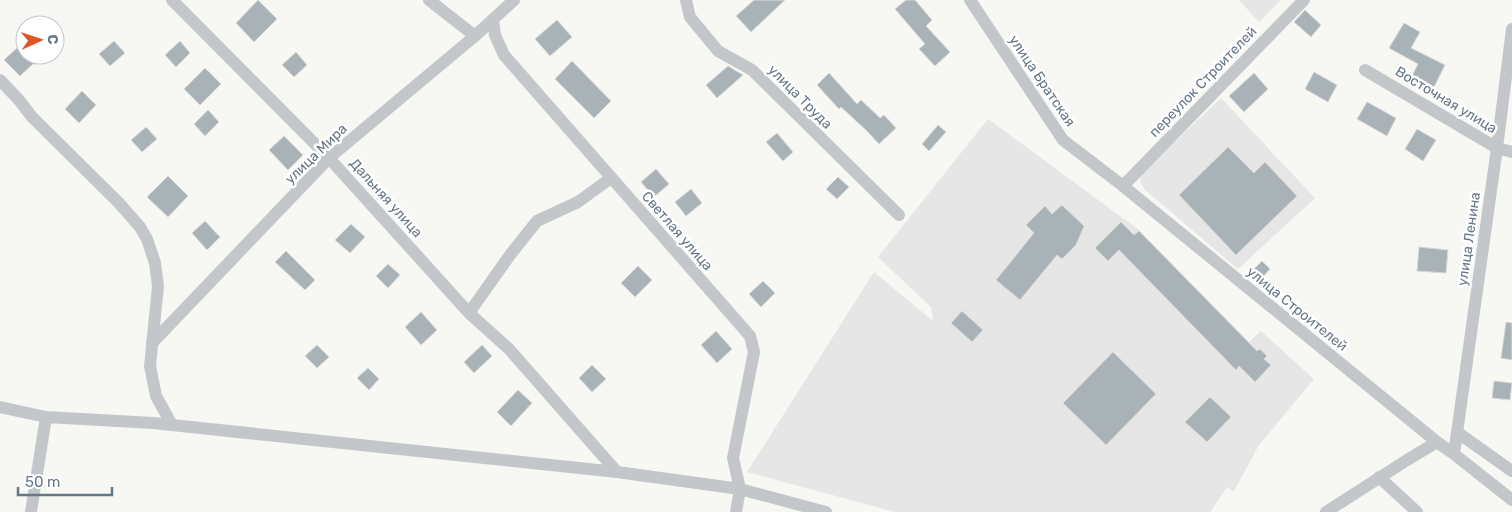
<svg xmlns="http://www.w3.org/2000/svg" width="1512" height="512" font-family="Rubik,sans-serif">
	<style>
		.built { fill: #e5e6e5 }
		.building { fill: #a9b2b7; stroke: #d9d9d6 }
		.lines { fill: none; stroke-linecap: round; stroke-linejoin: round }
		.minor { stroke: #c3c7ca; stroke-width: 12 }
		.labels { text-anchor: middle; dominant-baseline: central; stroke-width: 5; stroke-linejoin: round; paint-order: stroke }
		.street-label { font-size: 14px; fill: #667785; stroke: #fff }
	</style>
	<rect width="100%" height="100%" fill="#f7f7f4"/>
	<!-- built -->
	<path class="built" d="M1239,0h42l-22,22z
		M1221,98l94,100 -77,71 -94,-80 -4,-9 3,-8z
		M988,119l151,111 110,112 12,-11 53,48 -55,66 -25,46 -7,-4 -17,25h-315l-148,-40 127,-200 59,49 -2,-14 -53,-50z"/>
	<!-- building -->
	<path class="building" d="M258,0l19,19 -23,23 -18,-19z
		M754,0h31l-34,32 -15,-16z
		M906,0h9l17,20 -6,6 24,26 -15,14 -16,-17 6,-5 -30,-35z
		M1305,10l16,15 -10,12 -17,-15z
		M557,20l15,17 -22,19 -15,-17z
		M1404,23l16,9 -9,16 34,17 -11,22 -22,-11 6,-12 -29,-16z
		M114,41l11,12 -15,13 -11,-12z
		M180,41l10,12 -14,14 -11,-12z
		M18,47l16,16 -14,13 -16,-16z
		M296,52l11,13 -13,12 -12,-12z
		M572,61l39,40 -17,17 -39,-39z
		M728,66l15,9 -26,23 -11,-13z
		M205,68l16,16 -21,21 -16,-16z
		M1314,72l23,13 -9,17 -23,-13z
		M829,73l28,31 4,-4 19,18 4,-3 12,13 -17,16 -12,-13 -26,-24 -2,2 -22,-24z
		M1254,73l14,16 -24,23 -15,-16z
		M82,91l14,14 -17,18 -14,-14z
		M1367,102l29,16 -9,18 -30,-17z
		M208,110l11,12 -14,14 -11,-12z
		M938,125l8,7 -17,19 -7,-7z
		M146,127l11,12 -15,13 -11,-12z
		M1417,129l19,11 -13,21 -18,-12z
		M777,133l16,19 -10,9 -17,-19z
		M284,136l19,19 -15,15 -19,-20z
		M1228,147l26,26 11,-11 32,34 -61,59 -57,-60z
		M656,169l13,15 -15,13 -13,-15z
		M168,176l20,20 -20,21 -21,-20z
		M838,177l11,10 -12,12 -11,-10z
		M691,189l11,14 -16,13 -11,-14z
		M1062,205l22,21 -8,19 -14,14 -5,-4 -37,45 -24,-20 38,-47 -8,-8 19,-19 7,8z
		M205,221l15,16 -13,13 -15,-17z
		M1121,222l13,13 5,-4 118,120 3,-2 7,7 -3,3 7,6 -16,17 -16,-16 -3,4 -117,-120 -11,11 -13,-13z
		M351,224l14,13 -15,16 -15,-13z
		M1419,247l29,3 -2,23 -29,-2z
		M286,251l29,29 -10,10 -30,-28z
		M1262,261l8,8 -9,10 -8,-9z
		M388,264l12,11 -12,13 -12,-12z
		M638,266l14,14 -17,17 -14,-14z
		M763,281l12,12 -14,14 -12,-13z
		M962,311l21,19 -11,12 -21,-19z
		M421,312l16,18 -16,15 -16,-18z
		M1506,322l6,1v37l-11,-2z
		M716,331l16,18 -15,14 -16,-18z
		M317,345l12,12 -12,11 -12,-12z
		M482,345l10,11 -18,17 -10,-11z
		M1113,352l43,42 -50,51 -43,-42z
		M592,365l14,14 -14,13 -13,-14z
		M368,368l11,11 -10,11 -12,-12z
		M1494,381l18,2 -2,17 -18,-2z
		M518,390l14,13 -21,23 -14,-14z
		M1210,397l21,20 -24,25 -22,-20z"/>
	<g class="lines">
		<!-- minor -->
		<path class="minor" d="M172,0l157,158 140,155
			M429,0l46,36
			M686,0l4,17 28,34 34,19 147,145
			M970,0l93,140 60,46 314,256 17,12 58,46
			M493,20l2,15 9,20 246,281 4,16 -21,106 7,31 -4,23
			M1365,70l132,78 15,4
			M0,80l19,20 13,17 87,86 21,24 7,12 8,24 3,23 -8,80 6,30 16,29
			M611,178l-33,24 -41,19 -27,34 -41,58 40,36 108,123
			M1123,186l181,-186
			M152,343l177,-185 146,-122 39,-36
			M0,407l46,10 107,6 464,49 123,17 86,23
			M1457,432l55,39
			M1454,454l43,-306 15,-119
			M1379,477l38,35
			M31,512l15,-95
			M1326,512l81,-52 30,-18"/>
	</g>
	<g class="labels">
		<!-- street labels -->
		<g class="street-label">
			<text transform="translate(1042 81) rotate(56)">улица Братская</text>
			<text transform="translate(1203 82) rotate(-46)">переулок Строителей</text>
			<text transform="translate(800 97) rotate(45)">улица Труда</text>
			<text transform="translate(1446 100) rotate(31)">Восточная улица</text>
			<text transform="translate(316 154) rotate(-44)">улица Мира</text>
			<text transform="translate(386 198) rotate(48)">Дальняя улица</text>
			<text transform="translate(677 231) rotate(49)">Светлая улица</text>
			<text transform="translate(1469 239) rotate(-82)">улица Ленина</text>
			<text transform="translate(1297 309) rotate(39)">улица Строителей</text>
		</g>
	</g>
	<!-- north arrow -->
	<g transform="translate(40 40) rotate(87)"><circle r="24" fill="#ffffff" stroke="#c2c9ce"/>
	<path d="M0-4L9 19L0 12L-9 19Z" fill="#e1542a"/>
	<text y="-8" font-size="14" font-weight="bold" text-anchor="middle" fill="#667785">С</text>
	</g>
	<!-- scale -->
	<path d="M18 487v8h94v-8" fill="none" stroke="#667785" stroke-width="2.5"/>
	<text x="25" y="487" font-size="15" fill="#667785" stroke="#ffffff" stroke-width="4" paint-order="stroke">50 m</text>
</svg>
